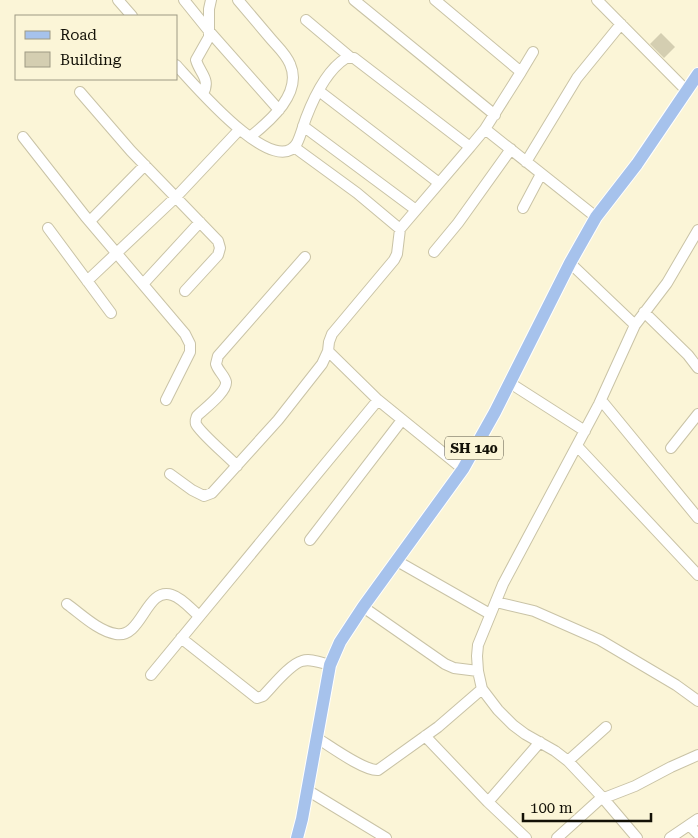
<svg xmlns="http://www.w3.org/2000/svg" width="698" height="838" font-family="'Roboto Serif',serif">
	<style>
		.building { fill: #d4ceb1 }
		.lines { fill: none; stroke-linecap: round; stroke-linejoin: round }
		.minor-casing { stroke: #c9c3a6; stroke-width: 12 }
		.major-casing { stroke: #fff; stroke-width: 14 }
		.minor { stroke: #fff; stroke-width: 10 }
		.major { stroke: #a6c2ec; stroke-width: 12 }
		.labels { text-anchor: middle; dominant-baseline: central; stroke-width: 4; stroke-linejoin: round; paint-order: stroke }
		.shield { fill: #fbf5d7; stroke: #595545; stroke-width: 1 }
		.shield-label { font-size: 14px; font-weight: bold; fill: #131107 }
	</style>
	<rect width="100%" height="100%" fill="#fbf5d7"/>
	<!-- building -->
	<path class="building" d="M661,33l14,14 -11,11 -14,-14z"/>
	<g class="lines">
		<!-- minor casing -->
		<g class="minor-casing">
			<path id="minor" d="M118,0l14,16
				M184,0l25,31 70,79
				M238,0c11,13 22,26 33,39 6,7 15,15 19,25 13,29 -20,57 -40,73
				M354,0l141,115
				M435,0l86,72 -36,57
				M597,0l90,91
				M306,20l44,37
				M176,65c16,17 99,116 121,78 4,-8 6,-17 9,-25 8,-21 21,-48 40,-60h8l116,89 15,-18 111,88
				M521,72l12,-20
				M319,91l120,92
				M80,92l51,59 87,90 2,7 -2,7 -33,36
				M203,94c8,-15 -3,-20 -7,-34l13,-23v-28l2,-9
				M303,126l113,84
				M23,137l62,79 100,118 5,10v8l-24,48
				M294,147l63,46 43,36
				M526,162l51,-84 44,-54
				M523,208l18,-34
				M90,221l55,-56
				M48,228l63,85
				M434,252l24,-29 53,-74
				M570,263l65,62
				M87,281l89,-84 63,-67
				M143,284l57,-62
				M644,312l44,43 10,13
				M328,351l50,49 85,69
				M510,383l75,48
				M601,400l97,118
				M577,446l121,129
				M671,448l27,-34
				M237,466c-8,-9 -37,-33 -41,-42 -1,-4 0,-5 1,-8 7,-7 30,-24 29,-34 -1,-6 -8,-11 -10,-18l2,-8 87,-99
				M170,474l22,16 12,6 8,-3 66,-73 44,-56 6,-13 1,-9 3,-8 62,-74 3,-6 3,-25 5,-6 65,-76
				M310,540l92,-120
				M397,561l93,53
				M496,602l38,9 66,29 76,45 22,16
				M67,604c14,10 31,27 49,30 26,5 30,-48 56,-39 10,3 19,14 27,21
				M363,607l82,57 9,4 24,3
				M181,638l76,60 6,-2c9,-9 27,-32 39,-35 9,-3 19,2 28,4
				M151,675l227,-275
				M425,736l63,66 38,36
				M317,738c13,8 47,33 61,32l60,-43 44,-38
				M568,761l38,-34
				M307,790l79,48
				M488,802l52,-60
				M689,825l9,9
				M557,838l42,-38 36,-14 36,-19 27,-12
				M637,838l-34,-40 -35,-37 -13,-10 -30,-17 -12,-9 -15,-15 -16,-21 -4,-18 -1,-15 1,-11 25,-61 96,-180 36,-79 32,-42 31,-53
				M670,838l28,-19"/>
		</g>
		<!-- major casing -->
		<g class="major-casing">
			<path id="major" d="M297,838l5,-19 28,-154 10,-23 23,-35 100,-138 32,-57 75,-149 26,-46 41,-53 61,-90"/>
		</g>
		<!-- minor -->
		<use href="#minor" class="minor"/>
		<!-- major -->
		<use href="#major" class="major"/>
	</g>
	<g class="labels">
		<!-- shield labels -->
		<rect class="shield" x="445" y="436.5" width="58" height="23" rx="4"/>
		<g class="shield-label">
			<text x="474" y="448">SH 140</text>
		</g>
	</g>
	<!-- legend -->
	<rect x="15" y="15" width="162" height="65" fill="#fbf5d7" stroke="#9e9a84"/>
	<rect x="25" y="31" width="25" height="8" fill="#a6c2ec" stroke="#9e9a84"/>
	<text x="60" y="40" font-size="15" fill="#131107">Road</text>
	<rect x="25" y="52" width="25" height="15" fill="#d4ceb1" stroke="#9e9a84"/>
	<text x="60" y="65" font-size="15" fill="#131107">Building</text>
	<!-- scale -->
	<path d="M523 813v8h128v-8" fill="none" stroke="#131107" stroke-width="2.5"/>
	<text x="530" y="813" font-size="15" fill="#131107" stroke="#fbf5d7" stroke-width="4" paint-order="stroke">100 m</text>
</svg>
